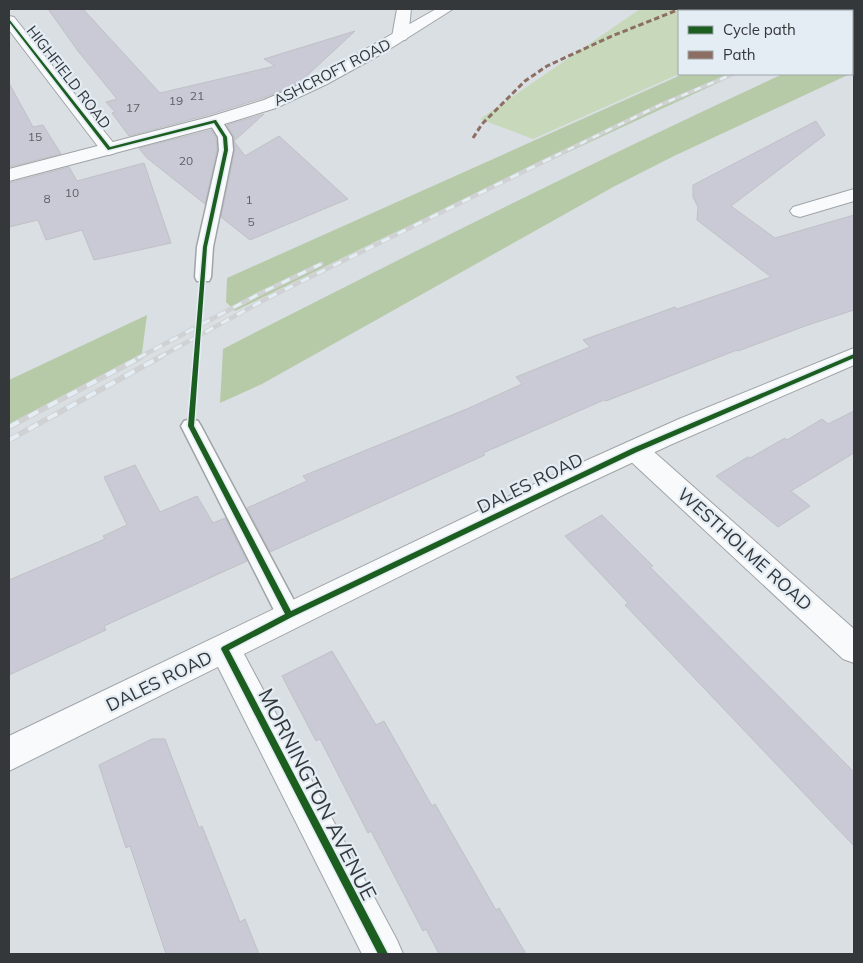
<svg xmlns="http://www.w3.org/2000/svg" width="863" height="963" font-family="Mulish,sans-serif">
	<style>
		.green { fill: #c7d9ba }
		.forest { fill: #b7caa8 }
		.building { fill: #c9cad6; stroke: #bfc1c5 }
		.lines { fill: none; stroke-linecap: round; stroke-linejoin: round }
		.lane-casing { stroke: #a0a4a7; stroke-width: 3 }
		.street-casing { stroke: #a0a4a7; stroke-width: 2 }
		.secondary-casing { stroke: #a0a4a7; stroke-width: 2 }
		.lane { fill: #f9fafb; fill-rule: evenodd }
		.street { fill: #f9fafb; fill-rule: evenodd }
		.secondary { fill: #f9fafb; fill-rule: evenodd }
		.rail-far2-casing { stroke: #cfd1d2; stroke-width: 4 }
		.rail-far1-casing { stroke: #cfd1d2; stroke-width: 4.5 }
		.rail-casing { stroke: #cfd1d2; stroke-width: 5.5 }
		.rail-far2 { stroke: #e4edf4; stroke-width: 2.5; stroke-dasharray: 7; stroke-linecap: butt }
		.rail-far1 { stroke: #e4edf4; stroke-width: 3; stroke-dasharray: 9; stroke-linecap: butt }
		.rail { stroke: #e4edf4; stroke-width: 4; stroke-dasharray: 11; stroke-linecap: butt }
		.quiet { stroke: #8d6e63; stroke-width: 3; stroke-dasharray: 5.5 3; stroke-linecap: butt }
		.cycleway-casing { stroke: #e4edf4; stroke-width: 3 }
		.cycleway { fill: #1b5e20; fill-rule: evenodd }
		.labels { text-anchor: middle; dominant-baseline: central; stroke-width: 4.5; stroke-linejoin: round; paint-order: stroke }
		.far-number-label { font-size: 12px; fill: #5c6065 }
		.far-street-label { font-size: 15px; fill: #34383b; stroke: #e4edf4 }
		.street-label { font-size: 18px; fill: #34383b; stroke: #e4edf4 }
		.near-street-label { font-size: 21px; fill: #34383b; stroke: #e4edf4 }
	</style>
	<rect width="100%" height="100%" fill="#dadfe4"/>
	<!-- green -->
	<path class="green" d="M640,9h186l-5,2h-142v63l-146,65 -53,-20z"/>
	<!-- forest -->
	<path class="forest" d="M683,74h54l-354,164 -148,73 -9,-9 1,-24z
		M783,74h67l-178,83 -57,29 -353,198 -42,19 3,-54c185,-95 372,-188 560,-275z
		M147,315l-6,45 -132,68v-48z"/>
	<!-- building -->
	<path class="building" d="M48,9h35l77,84 115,-27 -11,-7 91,-28 -57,53 -35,14 -55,17 -79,21 -17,-23 3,-1 -9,-10 11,-3 -39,-48z
		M9,83l24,44 10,-2 18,29 -52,13z
		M264,114l-30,27v-5l-7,-11z
		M816,121l9,14 -94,71 44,32 79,-23v95l-46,15 -70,26 -1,-1 -131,51 -2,-1 -121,53 2,2 -215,97 -23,-44 60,-27 -4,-5 166,-68 53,-24 -6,-7 74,-30 -7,-7 92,-33 2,2 94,-32 -74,-57 1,-13 -5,-10v-12z
		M211,130l5,8 1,12 -12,54 -58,-46 -8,-10z
		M279,136l69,63 -98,41 -29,-23 14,-67 -1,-9 11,15z
		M144,163l27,80 -77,17 -12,-30 -36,10 -8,-20 -29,7v-44l60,-16 8,14z
		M854,411v42l-63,38 19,15 -32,21 -62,-51 32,-19 2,1 35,-20 2,2 35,-21 6,5z
		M135,465l25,47 37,-16 16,27 12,-5 22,43 -143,65 2,4 -97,45v-95l96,-41 -2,-3 24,-11 -23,-48z
		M602,515l51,51 -3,1 204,205v74l-229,-241 3,-2 -63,-67z
		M332,651l44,74 8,-4 48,85 3,-2 61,106 3,-2 27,46h-87l-13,-25 -3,2 -52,-100 -3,2 -48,-94 -4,2 -34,-65z
		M152,739h13l34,89 3,-2 38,96 5,-3 14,35h-93l-36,-108 -4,2 -27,-83z"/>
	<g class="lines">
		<!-- lane casing -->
		<g class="lane-casing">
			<path id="lane" d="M215,117l5,1 12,19 1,13 -20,97 -2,30 -2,4h-12l-2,-4 2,-30 22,-97 -1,-13 -10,-16z
				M191,419l7,2 3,5 97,182 3,7 -3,7 -9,3 -9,-3 -99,-196 3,-5z"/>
		</g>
		<!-- street casing -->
		<g class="street-casing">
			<path id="street" d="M397,9h14l-3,28 -3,3h-10l-3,-3z
				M9,16l5,1 101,128 3,4 -3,4 -6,2 -6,-2 -94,-123z
				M854,189v12l-54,16 -7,-2 -3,-4 3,-4z
				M635,440l9,3 210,186v34l-11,-4 -217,-202 -4,-7 4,-7z
				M225,635l11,4 161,301 6,14h-41l-153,-305 5,-10z"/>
		</g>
		<!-- secondary casing -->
		<g class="secondary-casing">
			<path id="secondary" d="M436,9h17l-68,43 -58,32 -51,24 -55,17 -212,56v-12l200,-52 55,-17 51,-22z
				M854,348v17l-184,80 -105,49 -556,277v-35l536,-257 134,-60z"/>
		</g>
		<!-- lane -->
		<use href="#lane" class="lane"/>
		<!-- street -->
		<use href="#street" class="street"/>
		<!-- secondary -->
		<use href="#secondary" class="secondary"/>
		<!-- rail-far2 casing -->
		<g class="rail-far2-casing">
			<path id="rail-far2" d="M852,22l2,-1
				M555,156l105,-51 73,-31"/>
		</g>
		<!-- rail-far1 casing -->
		<g class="rail-far1-casing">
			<path id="rail-far1" d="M138,358l121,-64 62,-30
				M158,358l108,-59 291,-144"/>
		</g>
		<!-- rail casing -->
		<g class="rail-casing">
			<path id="rail" d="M9,427l132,-70
				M9,440l151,-83"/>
		</g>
		<!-- rail-far2 -->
		<use href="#rail-far2" class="rail-far2"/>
		<!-- rail-far1 -->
		<use href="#rail-far1" class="rail-far1"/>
		<!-- rail -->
		<use href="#rail" class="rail"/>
		<!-- quiet -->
		<path class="quiet" d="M473,138l9,-14 43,-43 22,-15 65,-30 68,-27"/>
		<!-- cycleway casing -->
		<g class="cycleway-casing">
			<path id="cycleway" d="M9,19l101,128 105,-27h1l11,17 1,13 -21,97 -13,179 97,185 342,-163 221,-94v4l-217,94 -345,165 -63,33 159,304h-10l-157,-305 1,-2 63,-33 -97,-188 15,-179 21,-97 -1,-13 -9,-14 -106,27 -99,-128z"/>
		</g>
		<!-- cycleway -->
		<use href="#cycleway" class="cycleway"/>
	</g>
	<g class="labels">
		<!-- far-number labels -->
		<g class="far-number-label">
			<text x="197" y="95">21</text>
			<text x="176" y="100">19</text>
			<text x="133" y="107">17</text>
			<text x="35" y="136">15</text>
			<text x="186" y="160">20</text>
			<text x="72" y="192">10</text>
			<text x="47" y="198">8</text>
			<text x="249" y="199">1</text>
			<text x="251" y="221">5</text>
		</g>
		<!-- far-street labels -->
		<g class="far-street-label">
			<text transform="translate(332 72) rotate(-27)">ASHCROFT ROAD</text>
			<text transform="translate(69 77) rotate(52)">HIGHFIELD ROAD</text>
		</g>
		<!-- street labels -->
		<g class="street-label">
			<text transform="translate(530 483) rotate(-26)">DALES ROAD</text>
			<text transform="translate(745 549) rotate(42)">WESTHOLME ROAD</text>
			<text transform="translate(159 681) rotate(-26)">DALES ROAD</text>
		</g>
		<!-- near-street labels -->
		<g class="near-street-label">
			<text transform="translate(318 794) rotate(63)">MORNINGTON AVENUE</text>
		</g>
	</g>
	<!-- border -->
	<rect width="863" height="963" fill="none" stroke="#34383b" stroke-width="20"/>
	<!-- legend -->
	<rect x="678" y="10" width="175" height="65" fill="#e4edf4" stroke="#9ea5aa"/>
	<rect x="688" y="26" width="25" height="8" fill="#1b5e20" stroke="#9ea5aa"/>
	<text x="723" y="35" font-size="15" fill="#34383b">Cycle path</text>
	<rect x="688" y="51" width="25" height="8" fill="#8d6e63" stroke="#9ea5aa"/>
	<text x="723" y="60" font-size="15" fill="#34383b">Path</text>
</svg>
